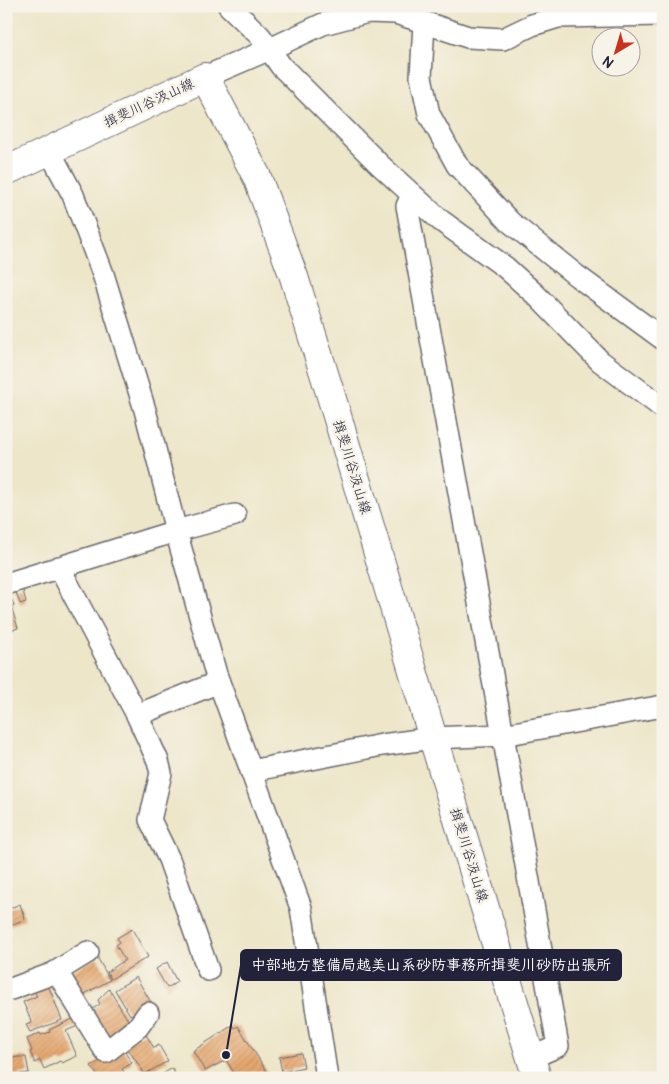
<svg xmlns="http://www.w3.org/2000/svg" width="669" height="1084" font-family="Pangolin,'Klee One',sans-serif">
	<style>
		.building { fill: url(#building-hatch) }
		.lines { fill: none; stroke-linecap: round; stroke-linejoin: round }
		.street-casing { stroke: #69676d; stroke-width: 24 }
		.secondary-casing { stroke: #69676d; stroke-width: 30 }
		.street { stroke: #fff; stroke-width: 21 }
		.secondary { stroke: #fff; stroke-width: 28 }
		.labels { text-anchor: middle; dominant-baseline: central; stroke-width: 5; stroke-linejoin: round; paint-order: stroke }
		.street-label { font-size: 14px; fill: #22223b; stroke: #f7f3e8 }
		.leader { fill: none; stroke: #22223b; stroke-width: 2 }
		.callout-dot { fill: #22223b; stroke: #f7f3e8; stroke-width: 2 }
		.callout { fill: #22223b; stroke: #22223b; stroke-width: 2 }
		.callout-label { font-size: 15px; text-anchor: middle; font-weight: bold; fill: #fff }
	</style>
	<defs>
		<pattern id="building-hatch" width="6" height="6" patternUnits="userSpaceOnUse" patternTransform="scale(1.25)"><rect width="6" height="6" fill="#e5a870"/><path d="M-1 1l2-2M0 6l6-6M5 7l2-2" fill="none" stroke="#c49062"/></pattern>
	</defs>
	<rect width="100%" height="100%" fill="#f7f3e8"/>
	<filter id="ink" filterUnits="userSpaceOnUse"><feTurbulence type="fractalNoise" baseFrequency=".02" numOctaves="2"/><feDisplacementMap in="SourceGraphic" scale="10" xChannelSelector="R" yChannelSelector="G"/><feConvolveMatrix kernelMatrix="1 2 1 2 8 2 1 2 1" color-interpolation-filters="sRGB"/></filter>
	<filter id="wash" filterUnits="userSpaceOnUse"><feTurbulence type="fractalNoise" baseFrequency=".0096" numOctaves="4" result="noise"/><feDisplacementMap in="SourceGraphic" scale="20" xChannelSelector="R" yChannelSelector="G"/><feGaussianBlur stdDeviation="1.12" result="paint"/><feColorMatrix in="noise" values="0 0 0 0 0 0 0 0 0 0 0 0 0 0 0 0 0 1.4 0 .05"/><feComposite in="paint" operator="in"/></filter>
	<g filter="url(#wash)">
		<rect width="100%" height="100%" fill="#ede6c9"/>
		<g id="blocks">
			<!-- building -->
			<path class="building" d="M22,587l4,15 -6,2 -5,-14z
				M6,589l4,12 2,-1 2,6h-3l7,22 -12,4z
				M20,904l5,15 -19,8v-17z
				M132,929l16,28 -37,22 -4,-7 18,-12 -9,-15 4,-3 -3,-4z
				M97,957l13,23 -29,16 -14,-22z
				M167,962l10,20 -10,6 -11,-19z
				M136,977l16,27 -22,11 -15,-25z
				M47,982l15,38 -32,12 -4,-7 6,-2 -9,-21 14,-6 -5,-8z
				M109,989l22,36 -20,15 -21,-29 10,-7 -2,-4z
				M77,1017l3,8 -14,6 11,25 -15,7 -2,-2 -16,8 -4,-9 -5,3 -5,-11 2,-1 -5,-12 13,-6 1,2 9,-3 -1,-2z
				M233,1025l2,3 3,-2 31,49 -3,3h-29l-11,-18 -21,11 -12,-20z
				M145,1033l9,15 5,-3 9,16 -23,13 -20,-29z
				M122,1048l10,15 -10,6 6,9h-29l-8,-12z
				M301,1053l3,14 -22,5 -3,-15z
				M18,1057h8l3,16 -9,1 1,3 -2,1h-13v-19z
				M172,1068l5,10h-20z"/>
		</g>
	</g>
	<g filter="url(#ink)">
		<use href="#blocks" fill-opacity="0" stroke="#69676d" stroke-width="1"/>
		<g class="lines">
			<!-- street casing -->
			<g class="street-casing">
				<path id="street" d="M229,6l31,30 21,30 99,99 60,55 65,47 31,28 64,66 63,47
					M424,23l-3,54 8,37 28,51 53,57 67,54 86,63
					M205,77l65,-28 53,-25 45,-12 28,1 72,24 35,2 29,-14 26,-8 105,-2
					M49,150l24,45 30,79 42,136 31,121 40,143 85,234 26,170
					M412,195l-5,11 96,529 55,311 -27,12
					M59,567l78,148 82,-33
					M6,584l170,-53 59,-16
					M137,715l21,46 3,12 -11,47 19,39 39,111
					M251,771l131,-26 51,-7 70,-3 160,-29
					M57,972l49,80 32,-25 10,-14
					M6,989h5l43,-16 34,-21"/>
			</g>
			<!-- secondary casing -->
			<g class="secondary-casing">
				<path id="secondary" d="M6,171l199,-94 52,100 37,100 38,122 101,339 104,340"/>
			</g>
			<!-- street -->
			<use href="#street" class="street"/>
			<!-- secondary -->
			<use href="#secondary" class="secondary"/>
		</g>
	</g>
	<g class="labels">
		<!-- street labels -->
		<g class="street-label">
			<text transform="translate(149 103) rotate(-25)">揖斐川谷汲山線</text>
			<text transform="translate(352 467) rotate(73)">揖斐川谷汲山線</text>
			<text transform="translate(469 855) rotate(73)">揖斐川谷汲山線</text>
		</g>
	</g>
	<!-- callouts -->
	<path class="leader" d="M226 1055L241 965"/>
	<circle class="callout-dot" cx="226" cy="1055" r="5"/>
	<rect class="callout" x="241" y="950" width="380" height="30" rx="5"/>
	<g class="callout-label">
		<text x="431" y="970">中部地方整備局越美山系砂防事務所揖斐川砂防出張所</text>
	</g>
	<!-- margin -->
	<rect width="669" height="1084" fill="none" stroke="#f7f3e8" stroke-width="25"/>
	<!-- north arrow -->
	<g transform="translate(616 52) rotate(218)"><circle r="24" fill="#f7f3e8" stroke="#a29fa3"/>
	<path d="M0-4L9 19L0 12L-9 19Z" fill="#c8321e"/>
	<text y="-8" font-size="14" font-weight="bold" text-anchor="middle" fill="#22223b">N</text>
	</g>
</svg>
